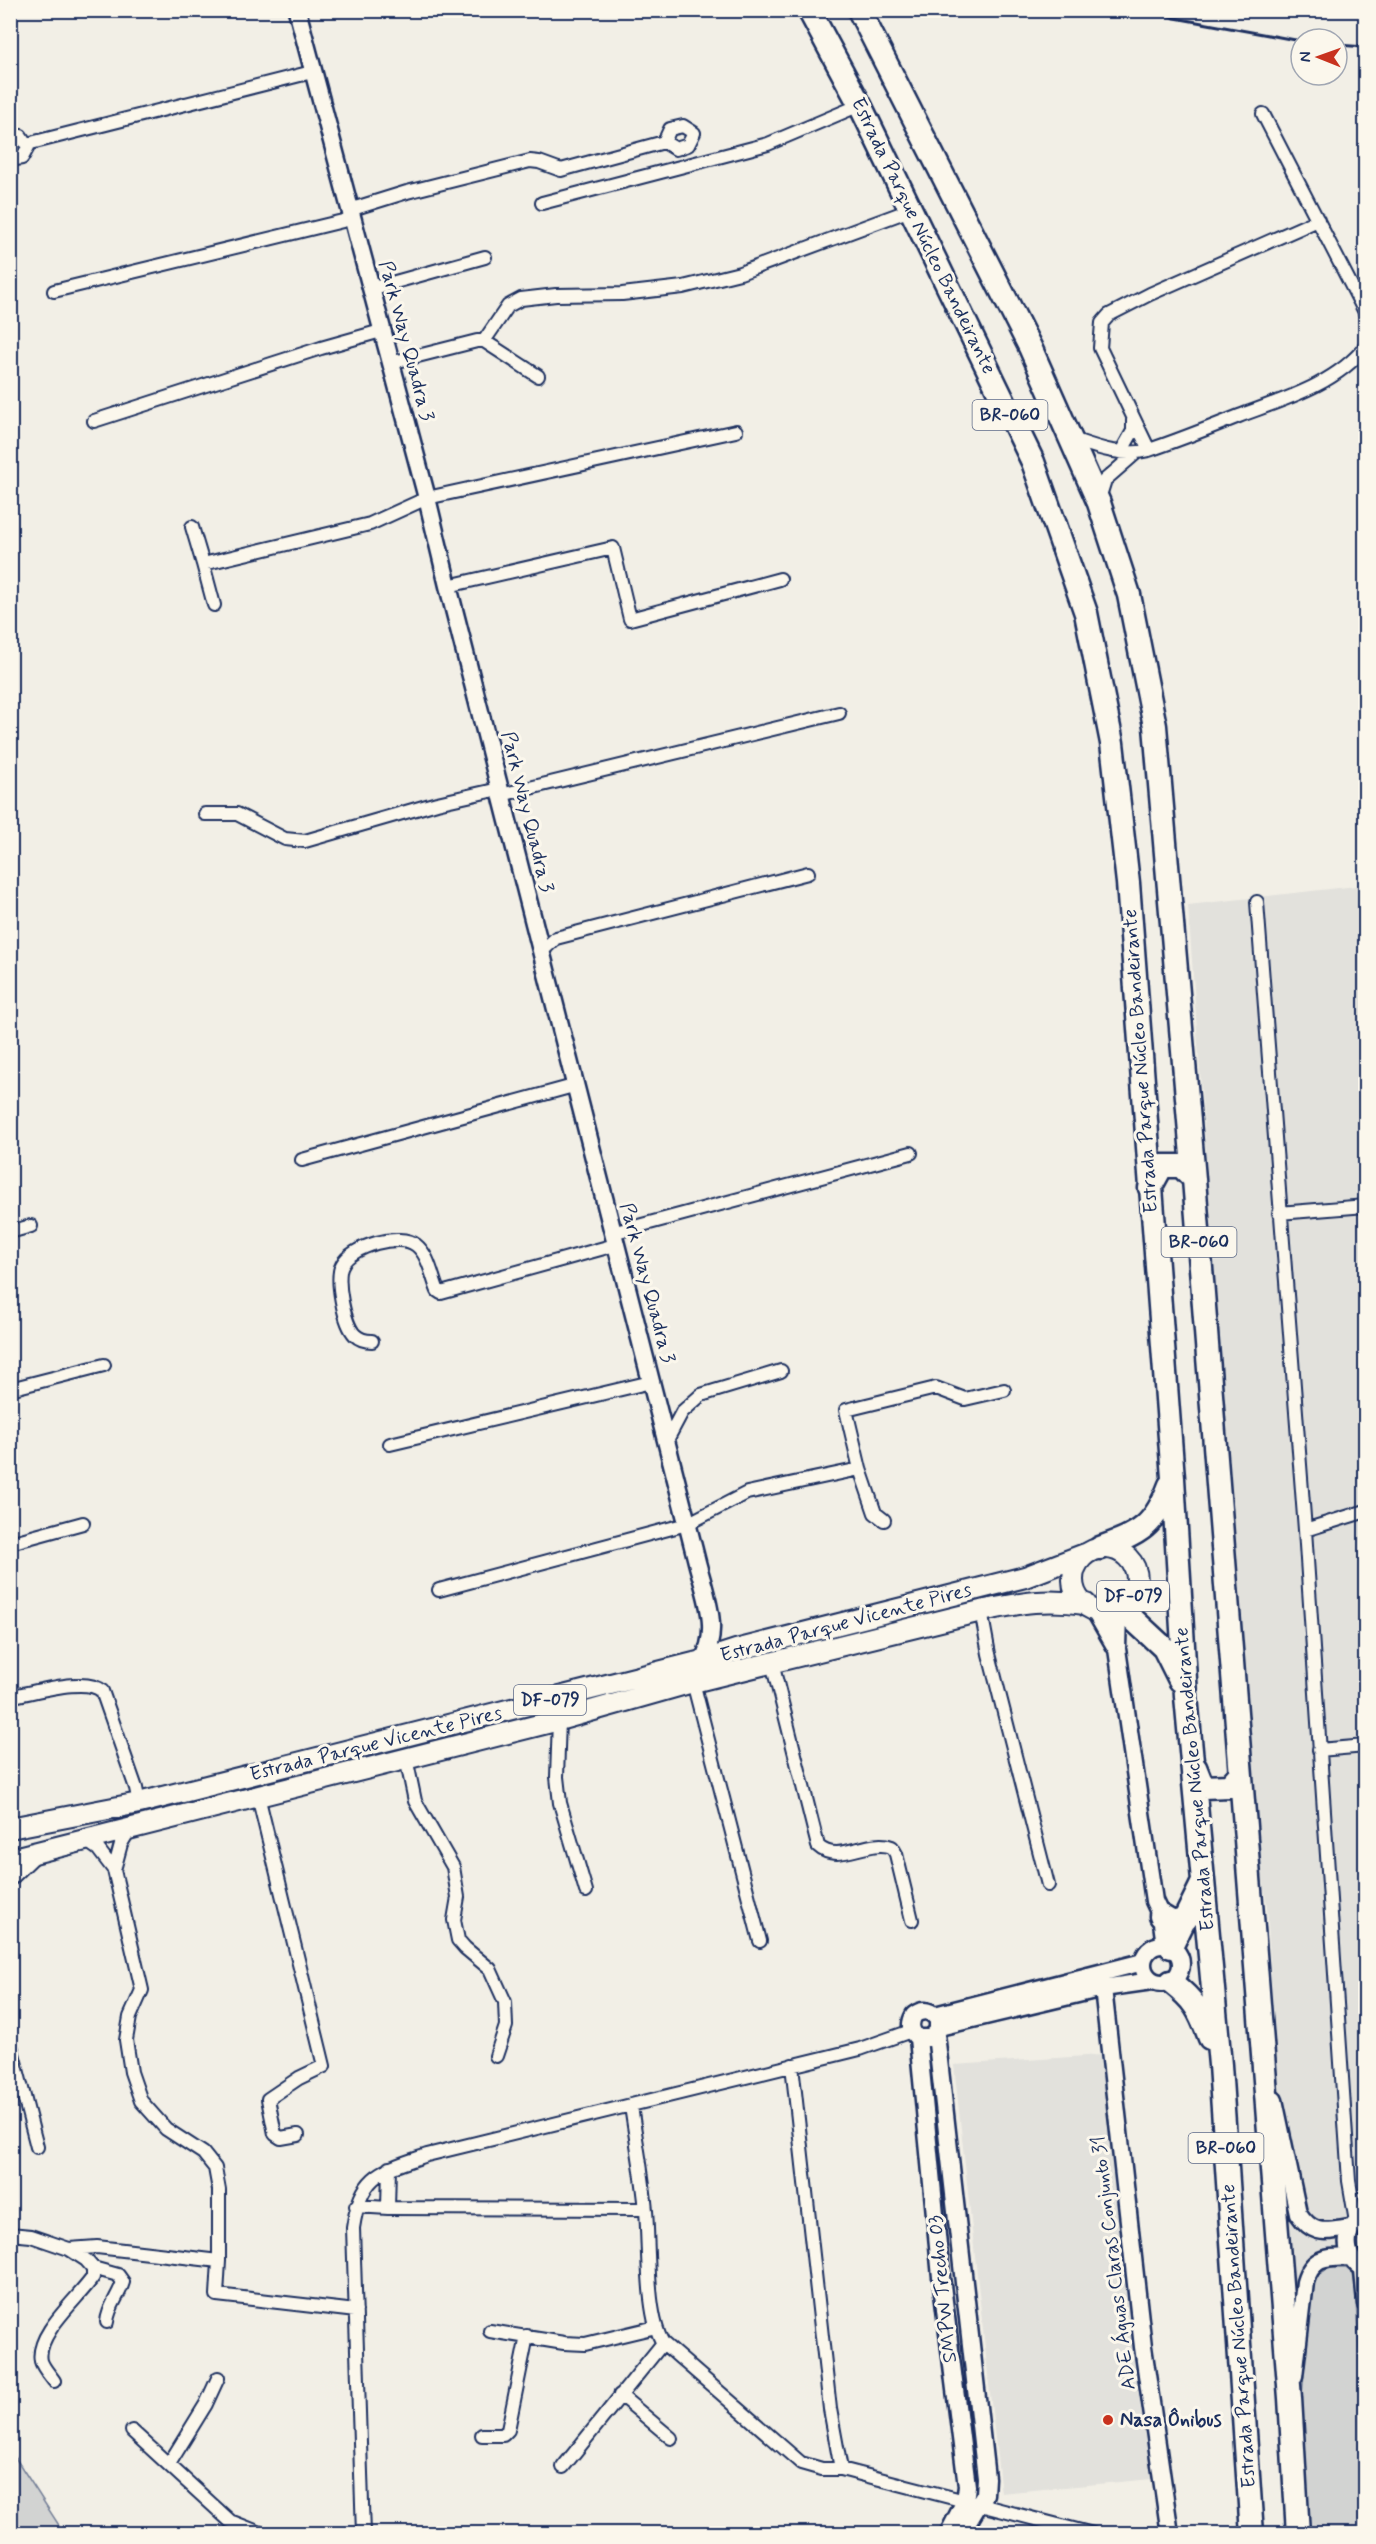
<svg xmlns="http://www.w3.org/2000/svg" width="1376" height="2544" font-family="Mynerve,sans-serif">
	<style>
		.built { fill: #e2e1dc }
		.green { fill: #d2d3d2; stroke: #768198; stroke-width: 1.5 }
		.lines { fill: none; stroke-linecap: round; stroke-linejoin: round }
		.stream { stroke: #707b93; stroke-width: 3 }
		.street-casing { stroke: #1b2f5e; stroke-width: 16 }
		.secondary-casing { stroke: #1b2f5e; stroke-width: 21 }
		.primary-casing { stroke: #1b2f5e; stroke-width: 24 }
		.highway-casing { stroke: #1b2f5e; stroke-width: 27 }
		.street { stroke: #fbf7ec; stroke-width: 12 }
		.secondary { stroke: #fbf7ec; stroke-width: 16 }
		.primary { stroke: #fbf7ec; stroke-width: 20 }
		.highway { stroke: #fbf7ec; stroke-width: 22 }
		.rail { stroke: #1b2f5e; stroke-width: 3 }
		.poi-dot { fill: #c8321e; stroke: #fbf7ec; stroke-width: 2 }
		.labels { text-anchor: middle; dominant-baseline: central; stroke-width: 6; stroke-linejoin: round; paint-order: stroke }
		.shield { fill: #fbf7ec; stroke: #5e6b89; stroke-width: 1.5 }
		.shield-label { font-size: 18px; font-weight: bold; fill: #1b2f5e }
		.street-label { font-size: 20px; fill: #1b2f5e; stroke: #fbf7ec }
		.poi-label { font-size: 20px; font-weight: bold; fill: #1b2f5e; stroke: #fbf7ec; text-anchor: start }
	</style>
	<rect width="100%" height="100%" fill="#f2efe6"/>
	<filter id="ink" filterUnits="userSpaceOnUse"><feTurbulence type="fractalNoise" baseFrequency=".0167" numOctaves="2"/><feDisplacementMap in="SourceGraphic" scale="12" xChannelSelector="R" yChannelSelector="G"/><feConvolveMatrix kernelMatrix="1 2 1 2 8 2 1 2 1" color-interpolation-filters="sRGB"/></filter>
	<g filter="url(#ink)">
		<!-- built -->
		<path class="built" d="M1365,885v1648h-58l-24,-326 -16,-302 -12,-67 -67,-933z
			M1100,2055l52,424 -151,14 -47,-428z"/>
		<!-- green -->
		<path class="green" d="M1331,2268h15l7,6 2,11 10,160v88l-58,1 -8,-104 12,-139c3,-13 6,-18 20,-23z
			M11,2451l53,82h-53z"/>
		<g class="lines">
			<!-- stream -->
			<path class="stream" d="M10,2524l7,10"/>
			<!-- street casing -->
			<g class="street-casing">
				<path id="street" d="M1263,114l103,200
					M10,135l11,1 7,11 -6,11 -12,2
					M27,144l285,-72
					M542,203l226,-59 92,-39
					M349,210l58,-18 123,-31 9,1 22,8 103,-28 12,7 12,-4 6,-12 -11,-7 -13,3 -6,13
					M370,289l115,-32
					M54,291l297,-72
					M484,341l24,-35 13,-7 35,-4 66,-1 61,-7 57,-14 170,-63
					M390,363l87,-22h7l54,35
					M94,421l227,-73 60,-17
					M1072,439c26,9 49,18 77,11 30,-10 60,-22 90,-34 45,-17 96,-31 127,-70
					M1149,450l-49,-102 2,-25 7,-8 41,-21 168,-74
					M1121,452l12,-21v-11
					M1099,499l6,-19 31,-27
					M192,527l11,37 167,-40 57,-26 309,-67
					M203,564l11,41
					M448,586l165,-38 17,71 150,-40
					M501,795l338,-82
					M205,814h32l48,25 20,2 132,-38 62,-14
					M1257,902l48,628 44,651 7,41
					M541,952l15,-14 252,-65
					M302,1160l275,-75
					M1279,1213l87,-7
					M10,1232l21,-6
					M612,1233l299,-80
					M372,1341c-6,0 -12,-1 -17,-6 -11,-11 -20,-57 -13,-70 9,-19 58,-33 74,-20 13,10 16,32 22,46l3,2 174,-48
					M10,1389l94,-24
					M666,1442l16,-30 19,-17 80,-24
					M390,1444l261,-62
					M860,1469l-14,-59 90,-22 29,11 39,-9
					M1305,1530l61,-19
					M10,1543l73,-20
					M439,1590l248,-66 60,-31 113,-24 15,44 9,7
					M981,1611l8,43 59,231
					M772,1663l46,183c20,19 50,-8 74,1l4,7 16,66
					M693,1682l67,259
					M12,1696c21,-3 74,-20 90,-5l34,97 3,15
					M559,1720l-2,57 3,26 26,88
					M1319,1750l47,-4
					M406,1758l9,43 38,66 5,30 -4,23 4,20 7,8 25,21 15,33 1,24 -10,30
					M258,1796l66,270 -25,12 -31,21 7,35 6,4 17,-3
					M84,1839l14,10 16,21 28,120 -12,27 -4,23 5,32 10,29 25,28 37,24 12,15 4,22v71
					M114,1870l7,-26 9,-15
					M10,1880l26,-25
					M10,2042l27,105
					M792,2065l38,344 11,60
					M631,2106c5,35 12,70 15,105 3,34 0,105 17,132l138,120 21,6h19l252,65
					M356,2206l32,2 257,1
					M388,2208l1,-40
					M10,2234l21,2 38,13 28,-2 122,14 -2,34 139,16
					M93,2268l25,7 5,7c-4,14 -15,25 -16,40
					M490,2331l74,12 21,1 71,-17
					M54,2381c-4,-6 -11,-13 -13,-20 -6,-27 38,-63 52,-84v-9l-7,-8 -17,-11
					M620,2395l51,43
					M132,2431l98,90 33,13
					M482,2435h21l5,-5 19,-94
					M169,2464l37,-60 12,-26
					M563,2467l100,-124
					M363,2534l-10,-306c8,-54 27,-57 74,-73l433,-106 51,-18"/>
			</g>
			<!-- secondary casing -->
			<g class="secondary-casing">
				<path id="secondary" d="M297,10l130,488 21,88 248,972c8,34 26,72 6,103
					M1093,1608l23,40
					M1118,1610l-1,39 37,252 7,15 4,29
					M1143 1964a19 19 0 1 1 38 0a19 19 0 1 1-38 0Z
					M1103,1988l40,359 27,187
					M935,2015l208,-53
					M939,2027l164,-39 49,-7
					M936,2034l50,444 -1,16 -24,40
					M918,2038h12l8,-7v-11c-6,-9 -14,-12 -24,-5 -5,9 -4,17 4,23l23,239 26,209 -2,15 -17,33
					M1274,2100l24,113c16,24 28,18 53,15
					M1366,2216c-25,12 -24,42 0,55
					M1363,2270l3,34
					M1294,2376l11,-94c8,-26 21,-24 45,-25"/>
			</g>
			<!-- primary casing -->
			<g class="primary-casing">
				<path id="primary" d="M1073 1580a32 32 0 1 1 64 0a32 32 0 1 1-64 0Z
					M10,1828l129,-25 563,-142 34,-11 289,-73 60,-23
					M10,1859l549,-139 134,-38 288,-71c40,-8 63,-13 105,-7"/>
			</g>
			<!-- highway casing -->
			<g class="highway-casing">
				<path id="highway" d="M809,10l51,95 173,357 53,151 26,130 16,140 45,595 13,218 34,369 32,469
					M859,10l171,337 69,156 30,92 26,131 39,453 96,1219 8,136
					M1150,1188l12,-22h19l13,13
					M1100,1548c41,-15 54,-21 70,-63
					M1122,1609l42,39 16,32
					M1195,1767l8,20 26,-1 11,-12
					M1161,1916l12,7 13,-4
					M1171,1947l32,-65
					M1171,1982c24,19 28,27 39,56"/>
			</g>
			<!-- street -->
			<use href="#street" class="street"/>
			<!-- secondary -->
			<use href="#secondary" class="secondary"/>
			<!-- primary -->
			<use href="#primary" class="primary"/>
			<!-- highway -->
			<use href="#highway" class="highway"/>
			<!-- rail -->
			<path class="rail" d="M1151,10l24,8 126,23
				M1337,45l29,2"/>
		</g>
	</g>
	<!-- markers -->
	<circle class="poi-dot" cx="1108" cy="2420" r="6"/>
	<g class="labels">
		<!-- shield labels -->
		<g class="shield">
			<rect x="972.5" y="400" width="75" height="30" rx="4.5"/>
			<rect x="1161.5" y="1227" width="75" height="30" rx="4.5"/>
			<rect x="1097" y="1581" width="72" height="30" rx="4.5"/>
			<rect x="514" y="1685" width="72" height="30" rx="4.5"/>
			<rect x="1188.5" y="2133" width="75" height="30" rx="4.5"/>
		</g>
		<g class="shield-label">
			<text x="1010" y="415">BR-060</text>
			<text x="1199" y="1242">BR-060</text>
			<text x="1133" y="1596">DF-079</text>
			<text x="550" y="1700">DF-079</text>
			<text x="1226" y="2148">BR-060</text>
		</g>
		<!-- street labels -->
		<g class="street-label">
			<text transform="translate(923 236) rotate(64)">Estrada Parque Núcleo Bandeirante</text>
			<text transform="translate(406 341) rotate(75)">Park Way Quadra 3</text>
			<text transform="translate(527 812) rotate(76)">Park Way Quadra 3</text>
			<text transform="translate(1141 1061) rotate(-94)">Estrada Parque Núcleo Bandeirante</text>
			<text transform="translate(647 1283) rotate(75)">Park Way Quadra 3</text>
			<text transform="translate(846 1623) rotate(-15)">Estrada Parque Vicente Pires</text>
			<text transform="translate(376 1744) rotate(-14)">Estrada Parque Vicente Pires</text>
			<text transform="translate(1195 1779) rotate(-95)">Estrada Parque Núcleo Bandeirante</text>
			<text transform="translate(1114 2263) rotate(-97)">ADE Águas Claras Conjunto 31</text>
			<text transform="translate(943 2289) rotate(-96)">SMPW Trecho 03</text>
			<text transform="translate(1239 2336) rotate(-94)">Estrada Parque Núcleo Bandeirante</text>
		</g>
		<!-- poi labels -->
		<g class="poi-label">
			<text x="1120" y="2420">Nasa Ônibus</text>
		</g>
	</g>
	<!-- margin -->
	<rect width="1376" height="2544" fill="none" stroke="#fbf7ec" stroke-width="36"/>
	<rect x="18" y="18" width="1340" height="2508" fill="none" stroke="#1b2f5e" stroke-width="2" filter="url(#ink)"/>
	<!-- north arrow -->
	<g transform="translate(1319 57) rotate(271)"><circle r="28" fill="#fbf7ec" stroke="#a1a7b3" stroke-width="1.5"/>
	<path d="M0-4.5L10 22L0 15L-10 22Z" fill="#c8321e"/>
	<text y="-9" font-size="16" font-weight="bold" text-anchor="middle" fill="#1b2f5e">N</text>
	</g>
</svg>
